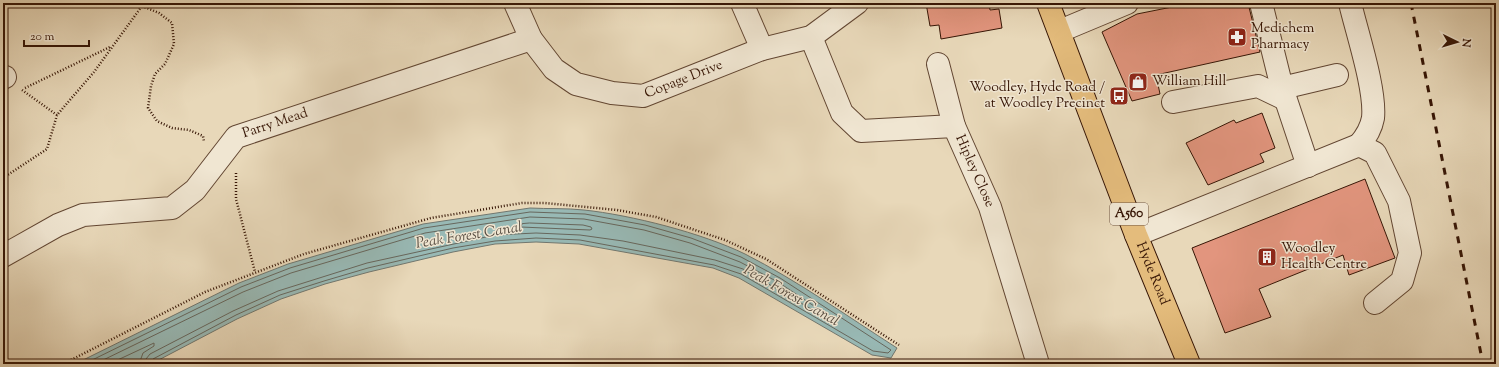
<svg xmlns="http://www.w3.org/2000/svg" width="1499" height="367" font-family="'Sorts Mill Goudy',serif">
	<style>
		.water { fill: #98b9b5; stroke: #71776f }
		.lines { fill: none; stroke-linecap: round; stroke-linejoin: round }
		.shore { stroke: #67675d; stroke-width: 1 }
		.building { fill: #e2957e; stroke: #361505 }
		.minor-casing { stroke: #624632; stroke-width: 24 }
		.major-casing { stroke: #361505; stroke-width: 24 }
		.path { stroke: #361505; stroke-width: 2.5; stroke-dasharray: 1 2; stroke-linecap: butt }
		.minor { stroke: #f0e6d2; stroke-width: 22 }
		.major { stroke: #e4bc7c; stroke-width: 22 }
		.rail { stroke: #361505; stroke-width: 3; stroke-dasharray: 7 7; stroke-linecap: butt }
		.labels { text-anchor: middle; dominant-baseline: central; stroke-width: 3; stroke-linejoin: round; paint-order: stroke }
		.shield { fill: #f0e6d2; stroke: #6e5442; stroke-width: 1 }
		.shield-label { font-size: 13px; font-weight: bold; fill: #361505 }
		.poi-label { font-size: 14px; fill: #361505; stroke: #f0e6d2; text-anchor: start }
		.street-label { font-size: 14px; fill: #361505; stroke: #f0e6d2 }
		.water-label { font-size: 15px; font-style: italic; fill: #584e43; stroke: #f0e6d2 }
	</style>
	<rect width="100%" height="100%" fill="#e8d8b9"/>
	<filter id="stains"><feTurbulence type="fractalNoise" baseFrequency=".005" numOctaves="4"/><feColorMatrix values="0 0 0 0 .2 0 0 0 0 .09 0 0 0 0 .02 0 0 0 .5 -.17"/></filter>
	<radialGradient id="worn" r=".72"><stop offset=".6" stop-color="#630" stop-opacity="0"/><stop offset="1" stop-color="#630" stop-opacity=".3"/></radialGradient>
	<!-- water -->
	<path class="water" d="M530,208c18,1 36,0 54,2 47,5 118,23 161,44 53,27 102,62 152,94l-6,10 -19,-3 -133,-77 -26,-10 -134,-24 -43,-2 -41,2 -42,8 -84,20 -44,12 -44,15 -44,20 -86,45h-76l164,-81 49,-19 135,-40z"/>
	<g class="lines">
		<!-- shore -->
		<path class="shore" d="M530,223l53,2 8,2 1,2 -2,1 -69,-3 1,-3z
			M84,364l157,-77 49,-19 134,-40 106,-16 55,2 60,11 46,13 50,19 39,21 111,72 -3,3 -15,-2 -132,-77 -27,-9 -134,-25 -44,-2 -41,3 -42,7 -85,20 -44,13 -44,14 -44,20 -83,44 -3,5
			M95,364l148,-72 48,-19 134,-40 105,-16 54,2 60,11 46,13 50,19 38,20 48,32 -3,2 -80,-47 -28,-9 -92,-19 -43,-6 -44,-2 -41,2 -128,28 -89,28 -45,20 -83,43 -4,5 -1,5
			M109,364l45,-21v3l-11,7 -4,11"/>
	</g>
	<!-- building -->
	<path class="building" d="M926,3h63l1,7 9,-1 3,19 -61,11 -2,-14 -9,1z
		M1192,3h56l12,49 -104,23 4,19 -28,7 -30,-69 35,-18z
		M1262,113l13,35 -15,6 4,8 -56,23 -22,-42 48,-23 2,3z
		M1365,179l30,79 -46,17 -6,-20 -84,34 12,28 -46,16 -33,-85z"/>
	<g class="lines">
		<!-- minor casing -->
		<g class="minor-casing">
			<g id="minor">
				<path id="s1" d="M515,3l16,36 23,30 22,15 36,9 31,3 119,-47 49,-12 46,-34"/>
				<path d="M742,3l20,46"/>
				<path d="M1261,3l21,85"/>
				<path d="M1350,3c7,30 26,87 23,115 -2,11 -7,19 -14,27"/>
				<path d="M1060,31l67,-28"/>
				<path id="s2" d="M811,37l31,76 19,18 93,-5 36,81 48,157"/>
				<path d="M938,64l16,62"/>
				<path d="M3,78l2,-1"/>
				<path d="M1173,102l85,-16 27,13"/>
				<path d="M1308,166l-26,-78 55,-13"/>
				<path d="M1136,235l223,-90 16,8 24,48 11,52 -8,28 -27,22"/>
				<path id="s3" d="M3,256l55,-31 25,-10 89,-7 23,-18 41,-53 295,-98"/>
			</g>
		</g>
		<!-- major casing -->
		<g class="major-casing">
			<g id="major">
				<path id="s4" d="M1048,3l88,232 53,129"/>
			</g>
		</g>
		<!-- path -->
		<path class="path" d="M142,6l17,7 13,10 2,21 -9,20 -10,10 -4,12 -3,22 9,13 15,7 17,2 14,6 1,6
			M25,88l85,-41
			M22,90l35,25
			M236,173v26l19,73
			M3,178l44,-29 10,-34 37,-43 48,-66 -10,-3
			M63,364l142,-72 99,-38 127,-36 91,-15h23l72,7 39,7 69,23 41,19 133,86"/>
		<!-- minor -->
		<use href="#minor" class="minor"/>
		<!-- major -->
		<use href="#major" class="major"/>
		<!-- rail -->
		<path class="rail" d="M1411,3l72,361"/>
	</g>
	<!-- icons -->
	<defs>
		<g id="pharmacy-square" transform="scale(1)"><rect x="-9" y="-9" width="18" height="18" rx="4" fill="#8f2418" stroke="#f0e6d2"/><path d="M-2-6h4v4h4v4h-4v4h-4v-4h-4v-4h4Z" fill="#fff"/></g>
		<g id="shop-square" transform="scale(1)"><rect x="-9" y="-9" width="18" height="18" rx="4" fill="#8f2418" stroke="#f0e6d2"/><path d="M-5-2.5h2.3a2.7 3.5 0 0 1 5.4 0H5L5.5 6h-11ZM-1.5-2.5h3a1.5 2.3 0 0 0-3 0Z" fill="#fff"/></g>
		<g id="bus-square" transform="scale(1)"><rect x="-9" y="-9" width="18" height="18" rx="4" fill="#8f2418" stroke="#f0e6d2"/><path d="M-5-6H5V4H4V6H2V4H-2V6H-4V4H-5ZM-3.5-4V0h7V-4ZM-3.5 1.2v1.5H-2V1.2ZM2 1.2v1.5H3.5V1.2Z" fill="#fff"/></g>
		<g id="building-square" transform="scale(1)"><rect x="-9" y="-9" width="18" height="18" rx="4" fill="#8f2418" stroke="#f0e6d2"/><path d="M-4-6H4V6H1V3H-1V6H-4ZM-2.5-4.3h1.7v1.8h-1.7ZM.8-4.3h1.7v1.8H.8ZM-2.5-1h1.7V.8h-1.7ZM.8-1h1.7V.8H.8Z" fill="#fff"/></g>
	</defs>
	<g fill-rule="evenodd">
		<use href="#pharmacy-square" x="1237" y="37"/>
		<use href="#shop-square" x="1138" y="82"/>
		<use href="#bus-square" x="1119" y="96"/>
		<use href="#building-square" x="1267" y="257"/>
	</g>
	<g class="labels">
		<!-- shield labels -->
		<rect class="shield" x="1110" y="203" width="38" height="22" rx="3"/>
		<g class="shield-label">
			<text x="1129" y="214">A560</text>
		</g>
		<!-- poi labels -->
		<g class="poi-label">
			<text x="1251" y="29">Medichem<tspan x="1251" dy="16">Pharmacy</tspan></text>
			<text x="1152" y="82">William Hill</text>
			<text x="1105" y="88" text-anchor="end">Woodley, Hyde Road /<tspan x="1105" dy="16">at Woodley Precinct</tspan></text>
			<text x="1281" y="249">Woodley<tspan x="1281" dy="16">Health Centre</tspan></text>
		</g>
		<!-- street labels -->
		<g class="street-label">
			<text stroke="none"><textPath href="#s1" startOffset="216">Copage Drive</textPath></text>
			<text stroke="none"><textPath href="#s3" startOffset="317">Parry Mead</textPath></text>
			<text stroke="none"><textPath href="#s2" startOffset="251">Hipley Close</textPath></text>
			<text stroke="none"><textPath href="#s4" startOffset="290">Hyde Road</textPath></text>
		</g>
		<!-- water labels -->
		<g class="water-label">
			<text transform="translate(469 236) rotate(-9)">Peak Forest Canal</text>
			<text transform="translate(791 296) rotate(30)">Peak Forest Canal</text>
		</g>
	</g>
	<!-- margin -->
	<rect width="1499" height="367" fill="none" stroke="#e8d8b9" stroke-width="16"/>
	<rect x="4" y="4" width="1491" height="359" fill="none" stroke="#361505" stroke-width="2"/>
	<rect x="8" y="8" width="1483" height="351" fill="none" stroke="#361505"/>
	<!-- north arrow -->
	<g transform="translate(1457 42) rotate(95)" stroke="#f0e6d2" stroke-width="3" paint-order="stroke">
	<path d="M0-3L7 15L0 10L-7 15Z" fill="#361505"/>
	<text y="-6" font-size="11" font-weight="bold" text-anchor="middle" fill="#361505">N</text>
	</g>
	<!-- scale -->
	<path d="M24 40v6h65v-6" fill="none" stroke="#361505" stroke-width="2"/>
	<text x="30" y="40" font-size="12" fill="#361505" stroke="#f0e6d2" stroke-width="3" paint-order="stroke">20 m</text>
	<rect width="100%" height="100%" filter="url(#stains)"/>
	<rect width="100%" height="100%" fill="url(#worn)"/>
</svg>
